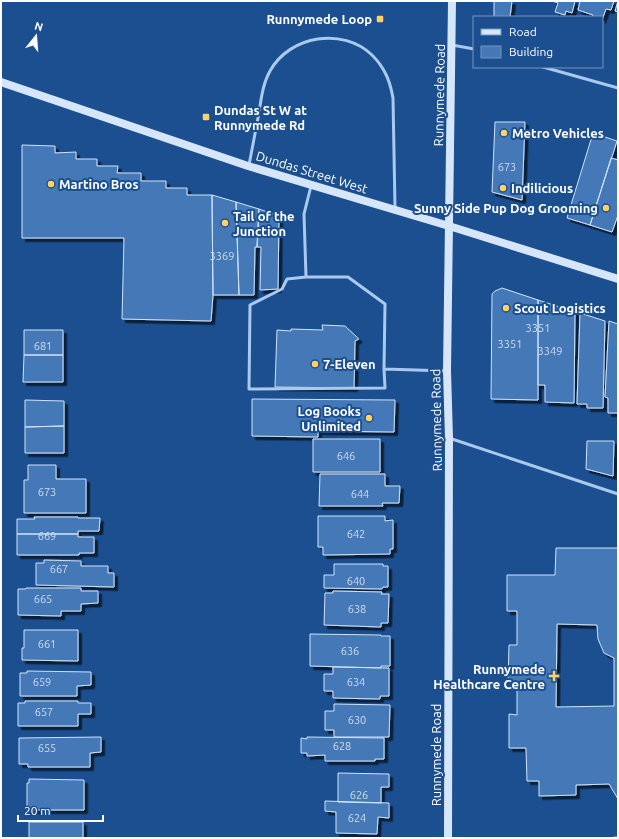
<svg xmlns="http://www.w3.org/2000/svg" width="619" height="839" font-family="Ubuntu,sans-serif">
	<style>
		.building { fill: #4478b7; stroke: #cfe3fa; fill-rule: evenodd; filter: url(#shadow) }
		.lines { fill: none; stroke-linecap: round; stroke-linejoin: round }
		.lane { stroke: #a9c9ee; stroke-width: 3 }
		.secondary { stroke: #d6e6fa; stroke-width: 8 }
		.poi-dot { fill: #ffd166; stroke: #1b4f8f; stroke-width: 1.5 }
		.labels { text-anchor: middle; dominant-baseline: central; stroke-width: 4; stroke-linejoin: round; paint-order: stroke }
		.number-label { font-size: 11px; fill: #d0dded }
		.poi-label { font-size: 13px; font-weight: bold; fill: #fff; stroke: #1b4f8f; text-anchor: start }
		.street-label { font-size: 13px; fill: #fff; stroke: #1b4f8f }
	</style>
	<defs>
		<filter id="shadow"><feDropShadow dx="3.5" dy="3.5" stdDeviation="0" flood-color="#0009"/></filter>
	</defs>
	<rect width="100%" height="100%" fill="#1b4f8f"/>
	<!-- building -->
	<path class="building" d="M494,1h18l-2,16h-16z
		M552,1h23l-3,12 -6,-2 -1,4 -10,-3 3,-9z
		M580,1h34l-3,9 -5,-1 -4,11v-3h-10l1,-2 -15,-5z
		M618,1v11l-3,-1z
		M495,122h30l-3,78 -30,-8z
		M593,133l24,8 -27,84 -23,-7z
		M22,145l33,1v7l21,-1v7h21v7h21l-1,7h24v8h25v7h21v7h25l1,100 -2,26 -89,-2 2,-81h-102z
		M611,158l7,2v55l-6,17 -22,-7z
		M212,195l24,7 3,93h-26z
		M236,202l23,7 -2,38h-2l-1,48h-15z
		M259,209l20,7 -1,73 -18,1 1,-43h-4z
		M502,288l36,12v100l-47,-1 1,-105 3,-3z
		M538,300l37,12 -1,91 -29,-1v-17h-7z
		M580,313l25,8 -2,87h-16v-4h-10z
		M609,321l9,3v89h-10v-15l-3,-1z
		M322,325l23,1 14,13 -4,2 -1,47 -79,-1 2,-57 14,1v-2l32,1z
		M24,330h39v25h-39z
		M24,355h39v27h-40z
		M252,399l143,1 -1,32 -76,-1v6l-66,-1z
		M25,400l39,1v25l-39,1z
		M64,426v27h-39v-26z
		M313,439h67v33h-67z
		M587,441h27l-1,35 -27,-7z
		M28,465h28v14h30v34h-62v-33h4z
		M320,474h65v12h15l-1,17h-17l1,3h-64z
		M318,516h67v5l8,-1v29h-3v5l-67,1v-8h-5z
		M34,517h44v1h22l-1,13h-21v3h-61v-15h18z
		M17,534h61v3h16v16h-15v2h-62z
		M556,548h62v251l-9,-15 -33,1v10l-37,1v-15h-12l-1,-33h-17v-34l8,1v-33h-9l1,-37h8v-34h-10v-36h48zM557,624l40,1 1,14 6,14 10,5v48l-58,1z
		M44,560l37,1v5h27v7h6v14l-78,-2v-22h8z
		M334,564h49v2h5v21h-5l-1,2 -58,-1v-13h10z
		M26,588h55v3h17v12l-17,1v7h-20v5l-43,-1v-26h8z
		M333,591l49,1 -1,2h8l-1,29h-7v4l-57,-2 1,-32h8z
		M24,630h54v31l-56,-1v-12h2z
		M310,634l71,1v1h9v30h-9v2l-71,-2z
		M333,667l56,1v28h-9v3l-47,-1v-7h-9v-17h9z
		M27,671l64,1v13l-14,1v10h-57v-23h7z
		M25,701h53v2h13v11h-13v12h-60v-23h7z
		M334,704l56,1 -1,32h-55v-7h-9v-19h9z
		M101,737v15l-11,1v14h-62v-3h-9v-26z
		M307,737l77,1v21h-9v2h-50v-6l-18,1v-3h-6v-15l6,1z
		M338,773l51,1v13h-8v16l-43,-1z
		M29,779l55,1v30h-57v-27h2z
		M325,801l64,2v15l-11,-1 -1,17 -41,-1v-21l-11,-1z
		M29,822h54v16h-54z"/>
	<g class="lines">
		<!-- lane -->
		<path class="lane" d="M452,45l22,4
			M543,67l75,21
			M249,165c3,-16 6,-31 9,-47 3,-16 4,-33 12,-47 20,-36 73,-44 102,-16 13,13 18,26 21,43l2,110
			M311,186l-7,28 2,63h42l37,27 -1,65 63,2
			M306,277l-19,2 -5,10 -32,16 -1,84 136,-1 -1,-19
			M449,438l169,56
			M614,838h4"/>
		<!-- secondary -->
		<path class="secondary" d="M1,82l247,84 201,60 169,53
			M448,838l1,-400 -2,-67 5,-370"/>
	</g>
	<!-- markers -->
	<g class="poi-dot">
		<rect x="376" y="15" width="8" height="8" rx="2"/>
		<rect x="202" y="113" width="8" height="8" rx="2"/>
		<circle cx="504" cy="133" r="4"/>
		<circle cx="51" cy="184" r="4"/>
		<circle cx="503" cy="188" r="4"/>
		<circle cx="606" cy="208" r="4"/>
		<circle cx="225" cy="223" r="4"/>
		<circle cx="506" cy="308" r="4"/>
		<circle cx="315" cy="364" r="4"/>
		<circle cx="369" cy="418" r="4"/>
		<path d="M552 670h4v4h4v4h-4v4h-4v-4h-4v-4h4z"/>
	</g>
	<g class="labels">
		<!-- number labels -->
		<g class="number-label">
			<text x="507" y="167">673</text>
			<text x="222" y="256">3369</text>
			<text x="538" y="328">3351</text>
			<text x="510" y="344">3351</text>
			<text x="43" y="346">681</text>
			<text x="550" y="351">3349</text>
			<text x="346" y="456">646</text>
			<text x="47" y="492">673</text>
			<text x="360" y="494">644</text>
			<text x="356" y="534">642</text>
			<text x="47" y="536">669</text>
			<text x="59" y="569">667</text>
			<text x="356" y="581">640</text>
			<text x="43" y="599">665</text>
			<text x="357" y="609">638</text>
			<text x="47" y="644">661</text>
			<text x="350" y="651">636</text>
			<text x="42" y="682">659</text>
			<text x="356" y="682">634</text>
			<text x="44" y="712">657</text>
			<text x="357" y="720">630</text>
			<text x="342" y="746">628</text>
			<text x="47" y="748">655</text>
			<text x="359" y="795">626</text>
			<text x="357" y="818">624</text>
		</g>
		<!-- poi labels -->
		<g class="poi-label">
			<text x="372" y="19" text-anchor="end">Runnymede Loop</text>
			<text x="214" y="110">Dundas St W at<tspan x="214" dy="15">Runnymede Rd</tspan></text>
			<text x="512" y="133">Metro Vehicles</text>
			<text x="59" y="184">Martino Bros</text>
			<text x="511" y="188">Indilicious</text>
			<text x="598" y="208" text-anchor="end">Sunny Side Pup Dog Grooming</text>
			<text x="233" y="216">Tail of the<tspan x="233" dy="15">Junction</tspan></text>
			<text x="514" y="308">Scout Logistics</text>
			<text x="323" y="364">7-Eleven</text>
			<text x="361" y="411" text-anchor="end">Log Books<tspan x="361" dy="15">Unlimited</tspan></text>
			<text x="545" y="669" text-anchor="end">Runnymede<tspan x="545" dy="15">Healthcare Centre</tspan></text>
		</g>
		<!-- street labels -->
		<g class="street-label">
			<text transform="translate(439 95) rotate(-89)">Runnymede Road</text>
			<text transform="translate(312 172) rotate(17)">Dundas Street West</text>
			<text transform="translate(436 420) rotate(-91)">Runnymede Road</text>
			<text transform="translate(436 755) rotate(-90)">Runnymede Road</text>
		</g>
	</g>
	<!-- border -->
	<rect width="619" height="839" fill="none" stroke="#ffffff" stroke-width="4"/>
	<!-- legend -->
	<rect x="473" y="16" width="130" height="52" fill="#1b4f8f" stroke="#7695bc"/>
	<rect x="481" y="29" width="20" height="6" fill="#d6e6fa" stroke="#7695bc"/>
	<text x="509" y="36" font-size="12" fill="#ffffff">Road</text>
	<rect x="481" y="46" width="20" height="12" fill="#4478b7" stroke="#7695bc"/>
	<text x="509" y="56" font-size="12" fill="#ffffff">Building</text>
	<!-- north arrow -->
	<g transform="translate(36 36) rotate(17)" stroke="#1b4f8f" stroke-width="3" paint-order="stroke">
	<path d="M0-3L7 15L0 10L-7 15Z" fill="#ffffff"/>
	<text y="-6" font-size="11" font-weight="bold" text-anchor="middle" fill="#ffffff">N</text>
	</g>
	<!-- scale -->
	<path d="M18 815v6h85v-6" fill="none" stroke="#ffffff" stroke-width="2"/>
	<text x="24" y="815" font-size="12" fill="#ffffff" stroke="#1b4f8f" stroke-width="3" paint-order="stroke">20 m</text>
</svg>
